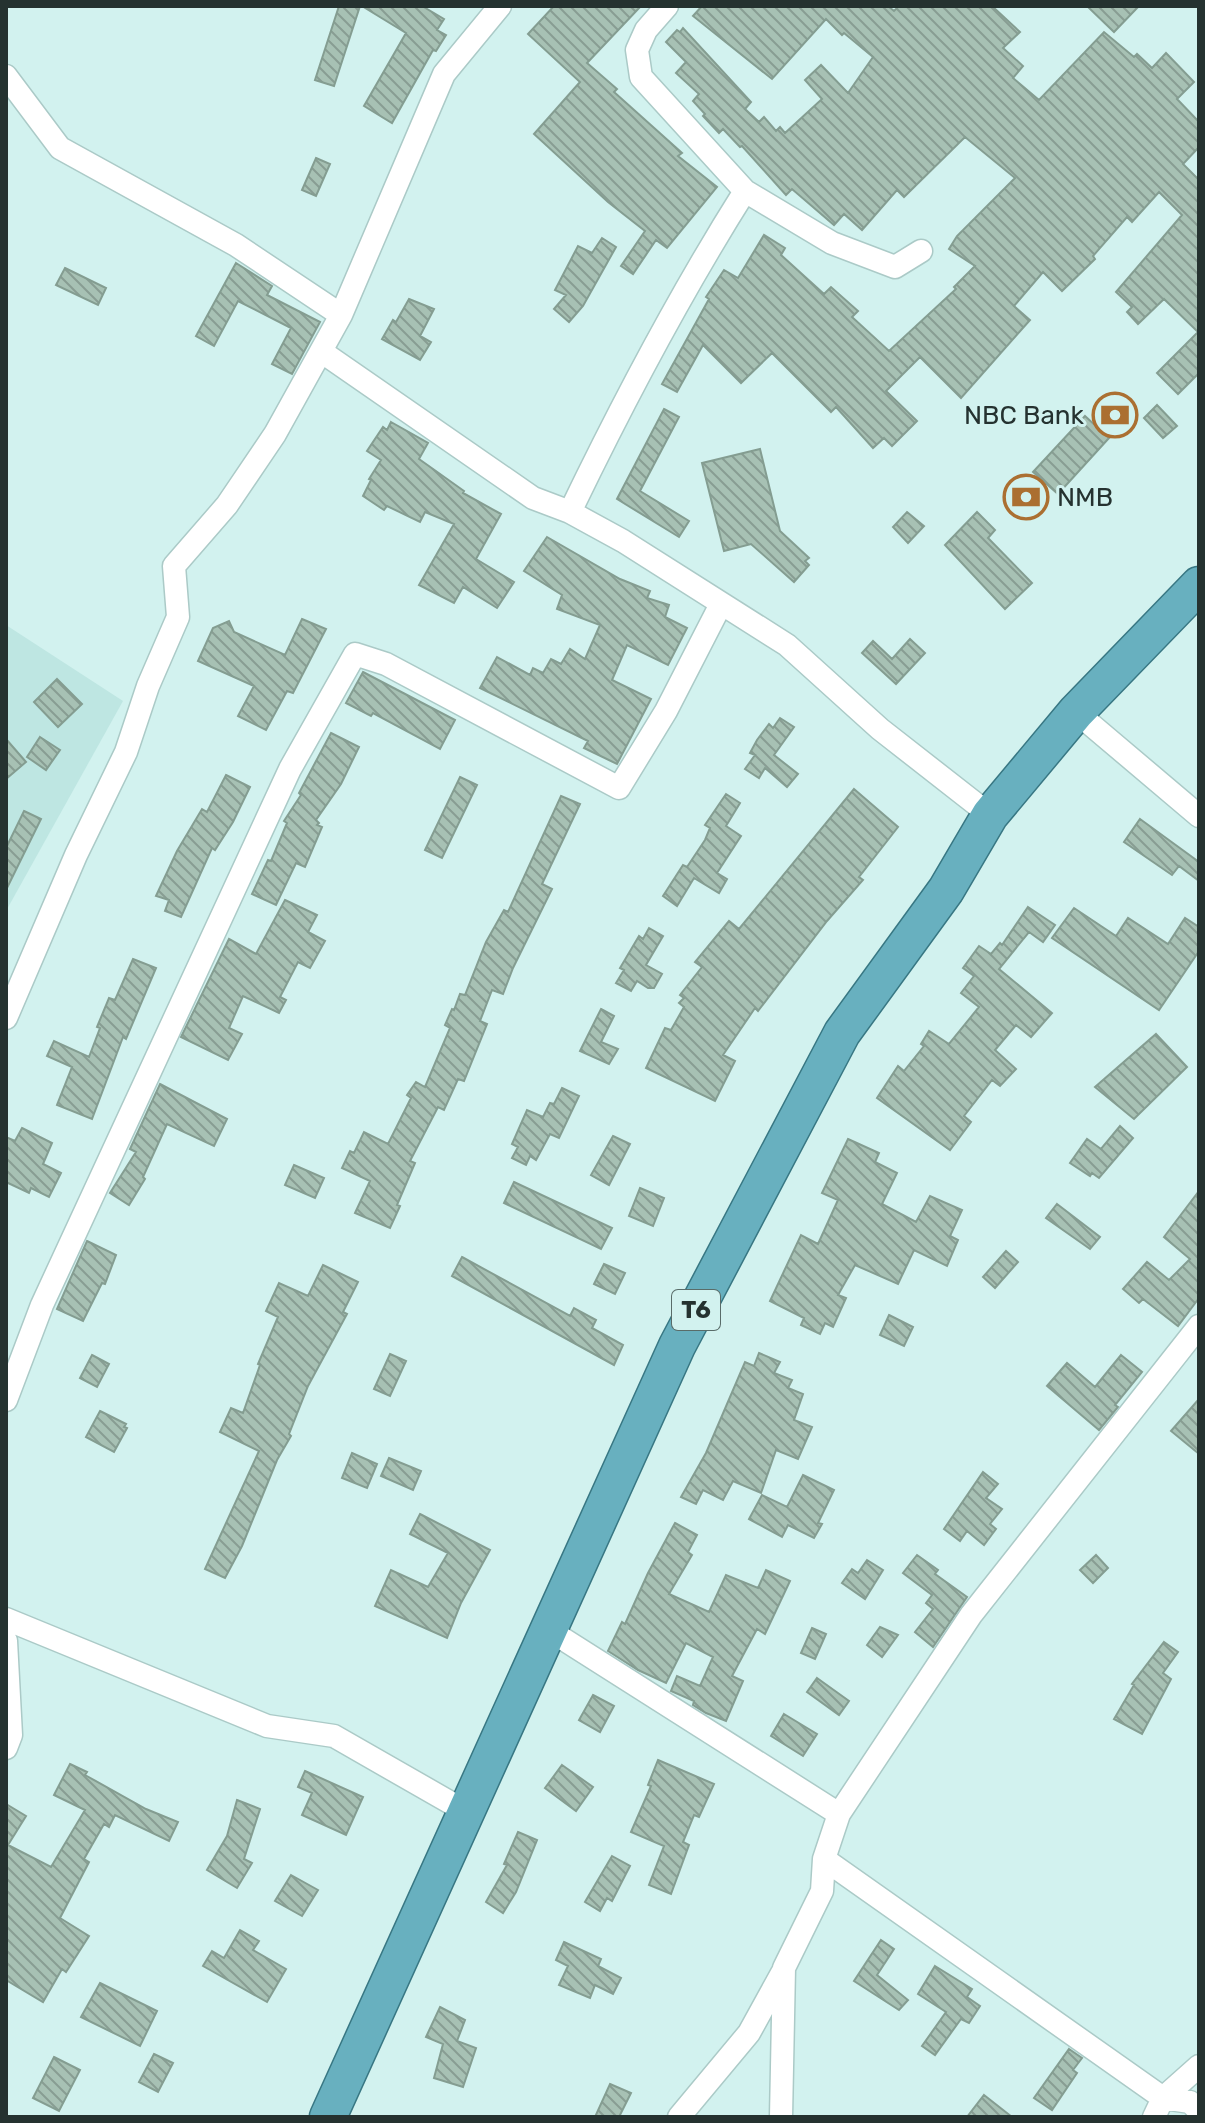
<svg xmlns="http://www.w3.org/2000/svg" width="1205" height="2123" font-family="Rubik,sans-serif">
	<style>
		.built { fill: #bee6e2 }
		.building { fill: url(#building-back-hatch); stroke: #849d91; stroke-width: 2 }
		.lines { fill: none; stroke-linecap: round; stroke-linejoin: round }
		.minor-casing { stroke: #abcac7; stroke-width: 25 }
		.trunk-casing { stroke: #387783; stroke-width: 39 }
		.minor { stroke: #fff; stroke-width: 22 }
		.trunk { stroke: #68b0bf; stroke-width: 36 }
		.labels { text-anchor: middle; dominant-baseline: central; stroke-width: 6; stroke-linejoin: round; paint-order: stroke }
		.shield { fill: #d2f2ef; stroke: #596c69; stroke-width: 2 }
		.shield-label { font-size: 24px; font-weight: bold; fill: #253230 }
		.poi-label { font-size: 26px; fill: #253230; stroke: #d2f2ef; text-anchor: end }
	</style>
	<defs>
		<pattern id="building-back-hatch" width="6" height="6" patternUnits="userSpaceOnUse" patternTransform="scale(2)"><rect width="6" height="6" fill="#a7c1b4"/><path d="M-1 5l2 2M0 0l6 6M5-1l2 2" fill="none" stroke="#889d93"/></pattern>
	</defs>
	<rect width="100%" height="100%" fill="#d2f2ef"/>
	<!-- built -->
	<path class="built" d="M6,625l117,76 -117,210z"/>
	<!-- building -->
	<path class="building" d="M339,6h21l-26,80 -19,-6z
		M362,6h60l22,13 -7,11 9,5 -10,16 -3,-1 -41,73 -28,-17 42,-73z
		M554,6h87l-54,57 30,26 -3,3 68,61 -4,3 39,31 -50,61 -11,-8 -23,34 -12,-8 24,-35 -37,-29 -74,-68 46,-52 -52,-48z
		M702,6h186l6,5 5,-5h93l28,26 -17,16 20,18 -10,12 26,22 65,-68 30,25 3,-3 15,14 14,-15 28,29 -17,17 22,23v25l-16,17 16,16v193l-21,21 -21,-21 41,-41 -34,-33 -26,25 -11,-12 5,-5 -16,-15 66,-77 -23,-23 -27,30 -5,-5 -34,39 2,3 -33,32 -19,-19 -29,34 16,14 -69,78 -41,-41 -34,34 31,30 -25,25 -8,-8 -11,10 -37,-41 -5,5 -59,-59 -31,30 -38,-38 -26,47 -15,-8 47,-85 -3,-2 18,-27 14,8 26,-43 21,13 -4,7 43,39 7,-7 27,24 -6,6 37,34 67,-62 -2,-2 21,-21 -26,-17 8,-13 58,-58 -50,-41 -61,60 -7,-7 -35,40 -18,-16 -10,11 -42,-36 -6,6 -44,-49 -2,1 -17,-18 -4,4 -16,-17 2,-2 -12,-13 6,-7 -23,-21 10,-11 -20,-20 11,-12 3,2 3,-4 68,74 -6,7 14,13 5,-5 12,14 4,-4 5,6 37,-34 -17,-19 16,-15 27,28 25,-36 -29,-24 -2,2 -16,-16 -54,60 -79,-63z
		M1087,6h52l-25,26z
		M316,158l14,6 -14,32 -14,-6z
		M602,238l14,9 -33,59 -14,16 -15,-13 12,-14 -11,-5 23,-44 14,7z
		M236,263l36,23 -5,9 53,27 -28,52 -20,-10 19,-36 -53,-27 -24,45 -18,-10z
		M65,268l41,20 -8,17 -42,-20z
		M409,299l25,10 -14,27 11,6 -11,18 -38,-21 11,-19 3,2z
		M1157,405l20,21 -14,12 -19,-20z
		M664,409l15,8 -39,74 49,30 -10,16 -62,-38z
		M1085,416l24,22 -51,56 -25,-22z
		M391,422l37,21 -9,16 45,32 -1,2 38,21 -25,45 38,23 -17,26 -34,-21 -9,16 -35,-18 35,-61 -29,-12 -5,10 -33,-16 -3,4 -21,-14 8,-16 -2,-1 12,-19 -14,-9 16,-24 4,3z
		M760,449l20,82 29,27 -4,3 4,4 -15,17 -43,-38 -27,7 -22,-88z
		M907,512l17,14 -16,17 -15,-16z
		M977,512l18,18 -7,8 44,45 -27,26 -60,-64z
		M547,537l73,42 30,12 -3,7 22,7 -4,12 22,11 -19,37 -41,-20 -15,35 39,19 -34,65 -33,-16 4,-7 -108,-53 17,-31 33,18 3,-7 10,5 8,-14 10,5 9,-15 15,10 15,-34 -43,-16 5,-14 -38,-24z
		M302,619l24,10 -33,64 -6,-2 -21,39 -28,-14 16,-30 -56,-25 15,-33 16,-7 5,11 51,23z
		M910,639l15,14 -29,31 -34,-31 11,-12 19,18z
		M363,672l92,48 -15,29 -67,-36 -2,3 -25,-13z
		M57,679l25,25 -24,23 -24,-25z
		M780,718l14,9 -20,28 24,19 -11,13 -22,-19 -6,10 -14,-9 10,-14 -5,-2 7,-13 12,-16 4,4z
		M331,733l28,14 -18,37 -25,36 3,3 -2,2 5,2 -17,40 -9,-4 -20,42 -24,-11 16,-34 3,1 16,-38 -3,-2 17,-26 -2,-2z
		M40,737l20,13 -14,20 -19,-13z
		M6,739l20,23 -20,17z
		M226,775l24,12 -17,35 -18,28 -3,-2 -31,69 -16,-6 4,-11 -13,-4 21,-45 25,-42 5,3z
		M460,777l17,8 -35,73 -17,-8z
		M854,789l44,38 -39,50 4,3 -36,41 -69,90 -3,-3 -32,47 12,6 -20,40 -69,-33 19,-40 6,2 13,-23 -5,-4 5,-5 -4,-3 22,-28 -7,-5 34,-41 10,8z
		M726,794l14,9 -14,23 15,10 -24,37 10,6 -8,14 -25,-15 -17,28 -14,-10 20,-31 4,2 18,-27 5,-12 -5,-3z
		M561,796l19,8 -38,80 10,5 -39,79 -10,26 -11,-4 -12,31 7,3 -23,57 -6,-2 -14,31 -6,-3 -28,54 5,2 -18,42 3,1 -10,22 -35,-15 15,-32 -28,-13 8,-17 4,2 10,-21 24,12 23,-46 -4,-3 9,-13 9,5 25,-59 -5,-3 7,-16 2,1 6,-16 5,1 21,-53 18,-32 4,2z
		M24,811l17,8 -35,71v-42z
		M1140,819l59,43v19l-20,-15 -7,9 -48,-33z
		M285,900l32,15 -9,17 17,9 -15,27 -12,-6 -18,35 6,3 -7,13 -36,-17 -14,32 13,6 -14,26 -47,-23 48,-98 27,15z
		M1028,907l27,18 -12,17 -14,-10 -30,37 53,44 -21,24 -15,-12 -21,25 21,19 -16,17 -8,-6 -28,36 7,6 -21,28 -73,-52 21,-32 6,5 20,-25 -3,-2 8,-13 20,13 30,-37 -18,-14 13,-17 -11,-8 16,-22 12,8 9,-11 2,2z
		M1074,908l42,28 12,-18 40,26 17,-26 14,9v24l-40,59 -107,-72z
		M649,928l14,8 -17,29 16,9 -8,14h-6l-11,-7 -6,10 -15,-8 8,-13 -4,-2 19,-32 4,3z
		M133,959l23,9 -30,71 -3,-2 -31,82 -35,-14 15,-38 -25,-11 7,-15 35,16 11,-29 -3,-1 12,-29 6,2z
		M601,1009l13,7 -13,26 17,7 -9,15 -29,-13z
		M1156,1034l31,33 -53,52 -39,-32z
		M160,1084l67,35 -13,27 -47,-22 -24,53 2,2 -16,26 -19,-12 26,-41 -6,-3z
		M562,1088l17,8 -20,42 -9,-4 -14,26 -6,-4 -4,9 -14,-7 6,-11 -6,-3 15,-34 16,7 7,-14 4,1z
		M1120,1126l13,12 -34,40 -7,-5 -2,3 -20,-13 17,-24 14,10z
		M22,1128l30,15 -9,21 18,9 -12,24 -18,-9 -2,5 -23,-11v-45l9,4z
		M613,1136l17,8 -21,41 -18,-10z
		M848,1139l31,14 -4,9 22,11 -15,31 34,18 14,-26 32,14 -12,26 8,4 -11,26 -33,-16 -16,34 -43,-19 -17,30 8,3 -13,29 -8,-4 -5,11 -19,-9 3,-7 -34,-17 31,-66 17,9 20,-44 -16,-7z
		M294,1165l30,13 -9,20 -30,-13z
		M514,1182l98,46 -11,21 -97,-46z
		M640,1188l24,10 -11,28 -24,-10z
		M1199,1191v107l-21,28 -35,-27 -4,4 -16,-14 24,-27 22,18 21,-21 -26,-22z
		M1057,1204l43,33 -10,12 -44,-31z
		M87,1241l29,14 -11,29 -3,-1 -19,38 -26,-12z
		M1006,1251l12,11 -23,26 -12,-11z
		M462,1257l108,59 4,-8 22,12 -4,8 31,17 -9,20 -162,-89z
		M604,1264l21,9 -10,21 -21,-10z
		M323,1265l35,17 -15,30 4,2 -39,72 -19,48 2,2 -14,24 -35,86 -17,32 -20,-9 54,-118 -39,-19 11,-24 12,5 17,-48 -2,-1 20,-47 -12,-6 13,-28 29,13z
		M889,1315l24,12 -9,19 -24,-11z
		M759,1353l21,9 -6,11 18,7 -4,8 15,6 -9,26 18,7 -14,32 -22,-9 -15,43 -28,-12 -10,19 -20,-10 -7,14 -15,-7 25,-44 39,-91 9,4z
		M390,1354l16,7 -16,35 -16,-7z
		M92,1355l17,9 -12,23 -17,-9z
		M1121,1355l21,17 -27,33 3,2 -19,23 -52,-44 20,-23 28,24z
		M1199,1399v55l-28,-23z
		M100,1411l26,13 -2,3 3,1 -13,24 -28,-15z
		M352,1453l25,11 -10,24 -25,-10z
		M389,1458l32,13 -8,19 -32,-14z
		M983,1472l15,12 -12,14 16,11 -12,15 6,5 -12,16 -17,-14 -7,10 -16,-12z
		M803,1475l31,15 -16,33 4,1 -8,14 -26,-13 -6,12 -33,-18 13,-24 25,12z
		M420,1514l70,36 -29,53 -14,35 -72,-32 16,-36 37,17 20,-34 -38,-19z
		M675,1523l22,12 -9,17 4,3 -23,39 40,18 17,-37 32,13 8,-18 24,11 -25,53 -8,-5 -25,47 11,5 -17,40 -20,-8 -13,-8 1,-4 -23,-10 6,-15 23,10 13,-29 -27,-14 -20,40 -28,-13 -30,-19 14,-29 3,2 23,-51z
		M917,1555l21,15 -3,4 32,23 -34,50 -18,-15 18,-23 -7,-6 6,-8 -29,-22z
		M1096,1555l12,13 -15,15 -13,-13z
		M867,1560l16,10 -18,29 -23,-16 10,-14 6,4z
		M880,1627l18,8 -16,22 -15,-12z
		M812,1628l14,6 -11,25 -14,-6z
		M1164,1642l14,10 -15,21 8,6 -29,55 -28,-15 20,-34 -2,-1z
		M817,1678l32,23 -10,14 -32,-23z
		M593,1695l21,11 -14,26 -21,-12z
		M784,1714l33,20 -14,22 -32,-20z
		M658,1760l56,24 -15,33 -5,-2 -11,27 6,3 -18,49 -22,-9 15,-39 -33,-14 20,-46 -3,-1z
		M70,1764l17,8 -2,3 61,34 32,13 -9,19 -54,-26 -6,12 -5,-3 -20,35 5,3 -29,56 29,18 -23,36 -4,-3 -19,33 -37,-22v-176l20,12 -18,29 43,22 34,-57 -31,-15z
		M562,1765l31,22 -17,24 -31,-23z
		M305,1771l58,26 -17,38 -44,-20 10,-22 -14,-6z
		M237,1800l23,9 -16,50 8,4 -15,25 -30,-18 20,-34z
		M518,1832l19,8 -21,52 -13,21 -17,-11 21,-37 -3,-1z
		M612,1856l18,10 -18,35 -5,-3 -7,13 -15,-9z
		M291,1875l27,15 -16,26 -27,-15z
		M240,1930l19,11 -6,9 33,19 -19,33 -64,-36 9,-15 12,7z
		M881,1940l13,9 -17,26 31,25 -9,10 -45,-29z
		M564,1942l37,17 -3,7 23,12 -8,16 -18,-9 -5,13 -31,-13 9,-19 -12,-6z
		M935,1966l37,23 -5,8 13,9 -11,17 -8,-4 -26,36 -13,-9 24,-34 -28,-18z
		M100,1983l57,28 -17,35 -59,-29z
		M440,2007l25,13 -8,21 19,7 -13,39 -29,-9 9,-34 -17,-7z
		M1069,2049l13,9 -9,12 4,3 -25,37 -18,-12z
		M154,2054l19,9 -15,29 -19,-10z
		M54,2057l26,13 -21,41 -26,-13z
		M610,2084l21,9 -12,24h-24z
		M984,2095l28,22h-45z"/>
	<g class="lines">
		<!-- minor casing -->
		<g class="minor-casing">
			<path id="minor" d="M667,6l-21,24 -9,20 4,27 104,114 87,52 63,24 26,-16
				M6,76l54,72 176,97 105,70 -66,119 -48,71 -53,61 4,51 -30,69 -22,66 -50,103 -70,163
				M341,315l103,-241 56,-68
				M322,352l211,146 37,14 53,29 164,104 93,84 110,86
				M570,512c53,-110 110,-218 175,-321
				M1076,712l123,104
				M6,1400l36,-95 248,-536 65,-115 31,10 233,124 47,-77 55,-107
				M6,1619l261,107 67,10 131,75
				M549,1630l290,184
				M6,1641l5,94 -5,13
				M824,1859l339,239 36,-32
				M679,2117l70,-84 33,-60
				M781,2117l3,-149 38,-77 2,-32 15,-45 132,-199 228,-289
				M1154,2117l9,-19 27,4 9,9"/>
		</g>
		<!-- trunk casing -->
		<g class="trunk-casing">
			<path id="trunk" d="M328,2117l349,-771 165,-313 104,-143 44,-75 86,-103 123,-127"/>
		</g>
		<!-- minor -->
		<use href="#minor" class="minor"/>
		<!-- trunk -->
		<use href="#trunk" class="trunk"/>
	</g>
	<!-- icons -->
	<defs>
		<g id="bank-ring" transform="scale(2.3)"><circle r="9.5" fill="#d2f2ef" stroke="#ab6f31" stroke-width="1.5"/><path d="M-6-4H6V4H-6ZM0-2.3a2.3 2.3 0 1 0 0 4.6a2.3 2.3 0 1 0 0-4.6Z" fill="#ab6f31"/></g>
	</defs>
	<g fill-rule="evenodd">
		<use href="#bank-ring" x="1115" y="415"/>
		<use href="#bank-ring" x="1026" y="497"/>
	</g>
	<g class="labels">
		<!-- shield labels -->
		<rect class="shield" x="672" y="1290" width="48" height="40" rx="6"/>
		<g class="shield-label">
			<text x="696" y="1310">T6</text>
		</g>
		<!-- poi labels -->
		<g class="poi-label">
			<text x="1084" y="415">NBC Bank</text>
			<text x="1057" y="497" text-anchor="start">NMB</text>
		</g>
	</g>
	<!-- border -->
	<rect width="1205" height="2123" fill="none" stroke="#253230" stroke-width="16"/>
</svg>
